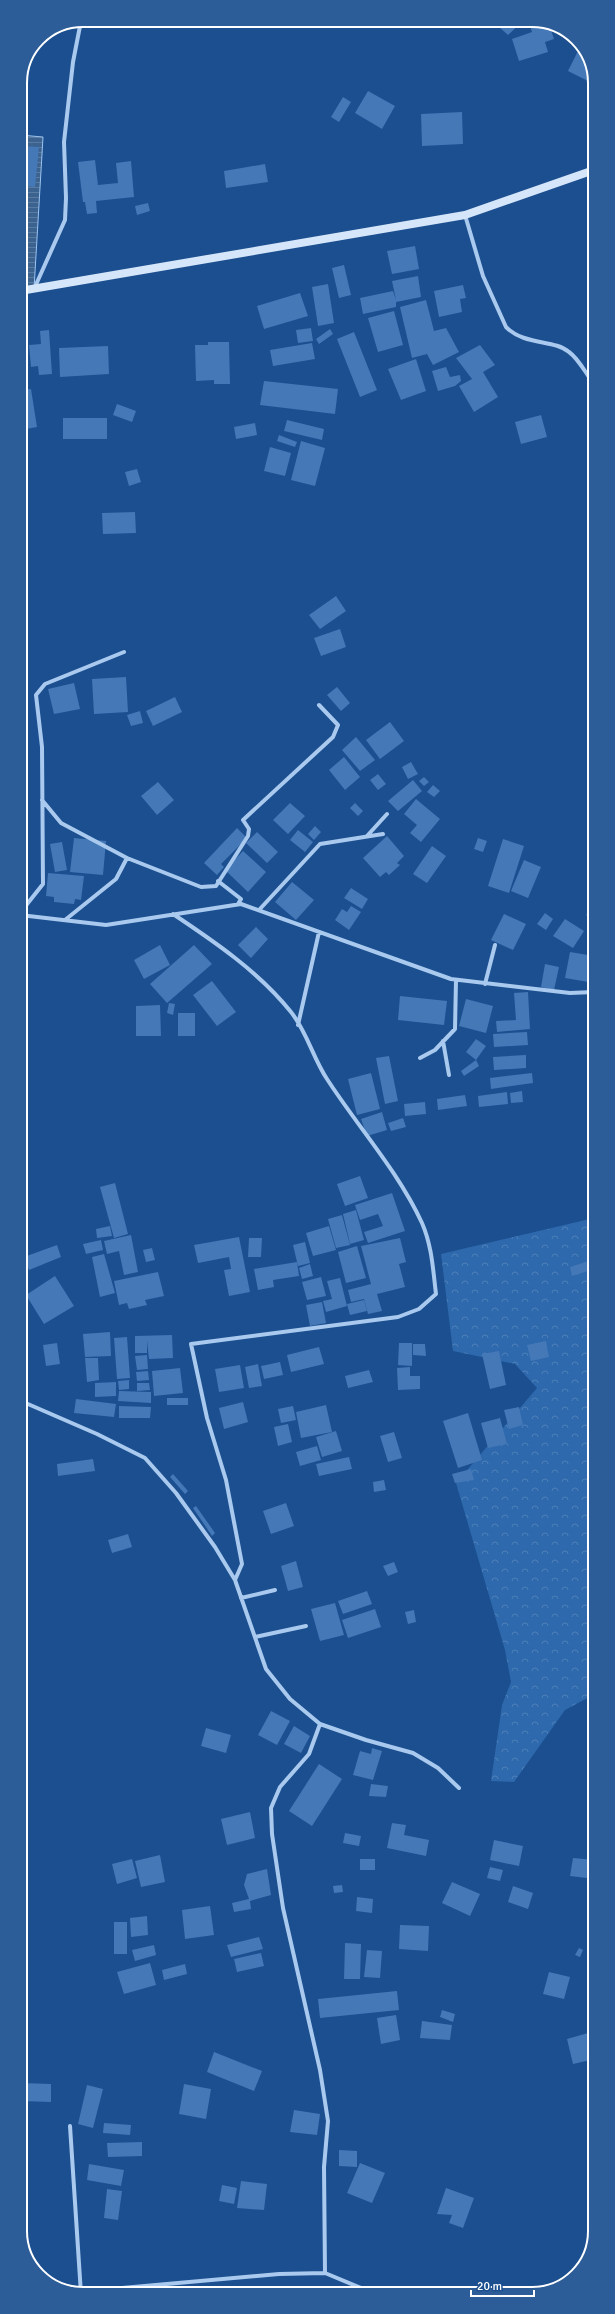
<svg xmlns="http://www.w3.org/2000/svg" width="615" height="2314" font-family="Signika,sans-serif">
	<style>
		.forest { fill: url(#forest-crowns) }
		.water { fill: url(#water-rules); stroke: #9cc4f0 }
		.building { fill: #4478b7 }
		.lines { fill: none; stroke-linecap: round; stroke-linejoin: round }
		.minor { stroke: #a9c9ee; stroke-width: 4 }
		.secondary { stroke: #d6e6fa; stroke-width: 8 }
		.rim { fill: none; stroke: #fff; stroke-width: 2 }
	</style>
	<defs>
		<pattern id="forest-crowns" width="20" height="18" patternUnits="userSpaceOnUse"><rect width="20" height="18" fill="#2e69ad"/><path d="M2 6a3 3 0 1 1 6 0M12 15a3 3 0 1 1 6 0" fill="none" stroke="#4d80b9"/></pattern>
		<pattern id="water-rules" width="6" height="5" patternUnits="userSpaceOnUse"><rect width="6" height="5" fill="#3c6290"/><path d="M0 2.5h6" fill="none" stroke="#597aa1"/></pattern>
	</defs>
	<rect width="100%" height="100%" fill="#1b4f8f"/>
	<!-- forest -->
	<path class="forest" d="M594,1218l1,476 -30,16 -51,72 -23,-1 11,-76 9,-23 -6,-32 -49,-167 81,-95 -22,-24 -62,-13 -12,-97z"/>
	<!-- water -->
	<path class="water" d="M20,135l23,2 -9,152 -14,1z"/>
	<!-- building -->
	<path class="building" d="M506,20h18l-16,15 -9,-8z
		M528,21h13l2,8 7,-2 4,12 -9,3 3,10 -29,9 -7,-22 20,-7z
		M578,43l16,28v13l-26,-13 10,-20 -2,-4z
		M368,91l27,15 -13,23 -27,-16z
		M343,97l8,5 -12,20 -8,-5z
		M462,112l1,32 -41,2 -1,-32z
		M20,146l19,1 -4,40 -15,-1z
		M95,160l3,25 20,-2 -2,-20 15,-2 3,36 -38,4 1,12 -10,1 -2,-12h-2l-5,-40z
		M265,164l3,18 -42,6 -2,-17z
		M148,203l2,8 -13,4 -2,-9z
		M415,246l4,23 -27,5 -5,-23z
		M344,265l7,30 -12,3 -7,-30z
		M418,276l3,21 -25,5v5l-33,7 -3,-16 33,-7 3,9 -4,-19z
		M328,284l6,39 -16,3 -6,-39z
		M463,285l3,13 -6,1 2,13 -23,5 -5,-26z
		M300,293l8,23 -44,13 -7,-23z
		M426,300l8,31 12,-3 13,24 -26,13 -6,-11 -15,4 -12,-51z
		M394,311l9,34 -25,7 -10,-34z
		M311,328l2,13 -15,2 -2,-13z
		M330,329l3,5 -14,10 -3,-5z
		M49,330l3,44 -13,1 -1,-9 -7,1 -2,-22 12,-1 -1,-13z
		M354,332l23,58 -17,7 -23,-58z
		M208,342h21l1,42h-16v-4l-18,1 -1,-36h13z
		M312,343l3,16 -42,7 -3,-16z
		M480,345l15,20 -12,7 15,25 -24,15 -15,-26 13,-7 -16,-21z
		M108,346l1,28 -49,3 -1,-29z
		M416,359l10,32 -25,9 -13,-31z
		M446,367l4,10 10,-2 1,6 -6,5 -17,5 -6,-20z
		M264,381l74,8 -3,25 -75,-9z
		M31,389l6,38 -16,3 -1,-40z
		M117,404l19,7 -4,11 -19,-7z
		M541,415l6,22 -26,7 -6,-22z
		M63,418h44v21h-44z
		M287,420l37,9 -2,11 -38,-9z
		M255,423l2,12 -21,4 -2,-12z
		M279,435l18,7 -2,5 -18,-6z
		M301,441l24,7 -10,38 -24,-6z
		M270,447l21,6 -6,23 -21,-5z
		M137,469l4,13 -12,4 -4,-14z
		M135,512l1,21 -33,1 -1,-21z
		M336,596l10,15 -26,18 -11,-14z
		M340,629l6,18 -25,9 -7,-18z
		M126,677l2,35 -34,2 -2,-35z
		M74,683l6,26 -26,5 -6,-25z
		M337,687l13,16 -9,8 -14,-16z
		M175,697l7,15 -29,14 -7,-15z
		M140,711l3,12 -12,3 -4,-11z
		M390,722l14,19 -24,18 -14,-19z
		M356,737l19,23 -15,11 -18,-21z
		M344,757l16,20 -15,13 -16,-20z
		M411,762l7,12 -10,5 -6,-12z
		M378,774l8,10 -8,6 -8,-10z
		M424,777l5,5 -5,4 -5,-5z
		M413,780l9,11 -24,20 -10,-10z
		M158,782l16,18 -17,15 -16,-19z
		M433,785l7,6 -6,6 -7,-5z
		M416,799l24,20 -19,23 -11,-9 7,-8 -13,-11z
		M290,803l15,13 -17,18 -15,-14z
		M355,803l8,8 -5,5 -8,-8z
		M315,826l6,6 -7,8 -6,-6z
		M237,828l10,10 -26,26 3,3 -7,8 -13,-12z
		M298,830l15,12 -8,10 -15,-12z
		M257,832l21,20 -11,11 -21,-20z
		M387,836l17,20 -7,7 3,2 -11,10 -3,-3 -6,5 -17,-19z
		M74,838l32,3 -3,34 -33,-3z
		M478,838l9,3 -4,11 -9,-3z
		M503,839l21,7 -15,47 -21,-7z
		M62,842l5,28 -12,2 -5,-28z
		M432,846l14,10 -19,27 -14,-9z
		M243,851l23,21 -18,20 -23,-22z
		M524,860l17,7 -13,31 -17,-7z
		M48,873l36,3 -3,24 -6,-1 -1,5 -20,-2v-5l-8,-1z
		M292,882l22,18 -18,20 -21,-18z
		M351,888l17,11 -6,10 -18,-11z
		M594,904v17l-8,-6z
		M351,906l10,6 -12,18 -14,-10 7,-11 5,3z
		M545,913l8,6 -7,11 -9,-6z
		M504,914l22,10 -13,26 -22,-10z
		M565,919l19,12 -11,17 -20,-12z
		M256,927l12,12 -17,19 -13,-13z
		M160,945l10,20 -26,14 -10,-19z
		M194,945l18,19 -45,39 -17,-19z
		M570,952l24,4v27l-29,-5z
		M545,964l14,3 -5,23 -13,-3z
		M212,981l24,31 -19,14 -24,-31z
		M528,992l2,37 -33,3 -1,-11 20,-1 -2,-27z
		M400,996l47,5 -3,24 -46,-5z
		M466,999l27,7 -7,27 -27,-7z
		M169,1003l6,1 -2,11 -6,-2z
		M160,1005l1,31h-25v-30z
		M178,1013h17v23h-17z
		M527,1032l1,13 -34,2 -1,-13z
		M476,1039l10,7 -10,14 -10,-8z
		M526,1055v13l-32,2 -1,-13z
		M389,1056l9,45 -13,3 -9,-46z
		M476,1060l3,6 -15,10 -3,-5z
		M371,1073l9,36 -23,6 -9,-36z
		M532,1073l1,10 -42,6 -1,-11z
		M522,1091l1,11 -12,1 -1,-10z
		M507,1092l1,12 -29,3 -1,-11z
		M465,1095l2,11 -29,4 -1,-11z
		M425,1102l1,12 -21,2 -1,-12z
		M382,1112l5,18 -20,6 -6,-17z
		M403,1118l3,9 -15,4 -3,-8z
		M360,1176l8,22 -23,8 -8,-22z
		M115,1183l13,51 -14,4 -14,-51z
		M392,1193l13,38 -37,12 -4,-11 19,-6 -5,-12 -18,6 -5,-15z
		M356,1210l8,30 -14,4 -7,-30z
		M342,1215l8,30 -14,3 -8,-29z
		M110,1226l2,10 -15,2 -1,-9z
		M329,1226l7,24 -23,6 -7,-23z
		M131,1235l7,37 -14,3 -5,-24 -12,3 -3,-13z
		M239,1237l11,55 -21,4 -5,-26 7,-1 -2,-12 -31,6 -4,-18z
		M249,1238h13l-1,19h-13z
		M400,1238l6,24 -7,2 6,23 -28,7 5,17 -14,3 -4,-15 -13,3 -3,-12 23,-6 -10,-38z
		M101,1240l2,10 -17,4 -3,-10z
		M305,1242l5,21 -12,3 -5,-21z
		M57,1245l4,12 -32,13 -5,-13z
		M357,1246l9,32 -20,5 -8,-31z
		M152,1248l3,12 -9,2 -3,-12z
		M104,1254l11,39 -15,4 -8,-40z
		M592,1260l2,9 -22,7 -2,-9z
		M297,1262l2,14 -26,4 1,7 -16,3 -4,-21z
		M310,1264l3,12 -11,3 -3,-11z
		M158,1272l6,24 -19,4 2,5 -18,4 -2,-6 -8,2 -5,-24z
		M55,1276l19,30 -30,18 -18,-29z
		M321,1277l5,19 -19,4 -5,-18z
		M340,1278l7,28 -21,6 -3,-11 9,-2 -5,-18z
		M364,1300l3,11 -17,4 -3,-11z
		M322,1302l4,21 -16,3 -4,-21z
		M110,1332l1,24 -26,1 -2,-23z
		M172,1335l1,23 -24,1 -2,-18v12h-12v-17z
		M127,1337l3,41 -13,1 -3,-41z
		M546,1341l3,16 -18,4 -4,-16z
		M57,1343l3,21 -14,2 -3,-21z
		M399,1343h13v23l-14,-1z
		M413,1344h12l1,12 -13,-1z
		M319,1347l5,17 -33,8 -4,-17z
		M499,1351l7,34 -16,4 -8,-35z
		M147,1355l1,14 -11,1 -2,-14z
		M85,1358h13l1,22 -12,2z
		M280,1362l3,13 -19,4 -3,-13z
		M258,1364l4,22 -13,2 -4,-21z
		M240,1365l4,23 -25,4 -4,-23z
		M410,1367v9h10v13l-22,1 -1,-22z
		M180,1368l3,25 -29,3 -2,-25z
		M369,1370l4,12 -25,6 -3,-12z
		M148,1371l1,9 -12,1 -1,-9z
		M129,1380v9l-10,1 -1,-9z
		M116,1382v14l-21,1v-14z
		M137,1383h12l1,7 -13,1z
		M119,1391l32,1v11l-33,-2z
		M167,1398h21v7h-21z
		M76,1399l40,5 -2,13 -40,-4z
		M243,1402l5,20 -24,7 -5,-21z
		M326,1405l6,27 -31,6 -5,-26z
		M119,1406l32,1 -1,11h-31z
		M293,1406l3,14 -15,3 -3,-14z
		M519,1407l4,18 -14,4 -5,-19z
		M468,1413l14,47 -24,8 -15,-47z
		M500,1418l7,26 -19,4 -7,-25z
		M288,1424l4,18 -14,4 -4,-19z
		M336,1431l6,20 -20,6 -6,-20z
		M394,1432l8,26 -14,4 -8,-26z
		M317,1446l4,14 -21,6 -4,-14z
		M349,1457l3,12 -33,7 -3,-12z
		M93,1459l2,12 -37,5 -1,-12z
		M471,1469l3,11 -19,3 -3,-9z
		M173,1474l15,17 -3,3 -15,-17z
		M384,1480l2,10 -12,2 -1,-10z
		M286,1503l8,23 -23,8 -8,-23z
		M196,1506l19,27 -3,3 -19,-28z
		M128,1534l4,13 -20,6 -4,-13z
		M296,1561l7,26 -15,4 -7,-25z
		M394,1562l4,10 -10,4 -5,-10z
		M367,1591l5,13 -29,10 -5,-13z
		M335,1603l9,32 -24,6 -9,-32z
		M375,1609l6,18 -33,11 -6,-18z
		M414,1610l2,12 -8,2 -3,-12z
		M271,1711l19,10 -13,24 -19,-10z
		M294,1726l16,10 -9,17 -17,-9z
		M206,1728l25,7 -5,18 -25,-7z
		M372,1748l10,3 -9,29 -20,-5 7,-24 11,3z
		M319,1764l23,15 -30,47 -23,-15z
		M371,1784l17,2 -2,11 -17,-1z
		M250,1812l5,26 -28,7 -6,-26z
		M392,1823l14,2 -2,10 25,5 -3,16 -39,-8z
		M345,1833l16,3 -2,10 -16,-3z
		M494,1840l29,6 -4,20 -29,-6z
		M160,1855l5,27 -24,5 -6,-26z
		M573,1858l22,2v19l-25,-3z
		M132,1859l5,19 -20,6 -5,-20z
		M360,1859h15v11h-15z
		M490,1867l13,3 -3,11 -13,-3z
		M267,1869l4,26 -21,6 1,8 -17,3 -2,-9 17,-4 -5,-14 3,-11z
		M452,1882l28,12 -10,22 -28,-13z
		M342,1885l1,7 -9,1 -1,-7z
		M513,1886l20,7 -5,16 -20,-7z
		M357,1897l16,2 -1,14 -16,-2z
		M210,1906l4,29 -29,4 -3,-29z
		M147,1916l1,19 -17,2 -1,-19z
		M114,1922h13v32h-13z
		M400,1925l29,1 -1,25 -29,-2z
		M259,1937l4,12 -32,8 -4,-12z
		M345,1943l16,1 -1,35h-16z
		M154,1945l2,10 -21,6 -3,-11z
		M579,1948l4,2 -3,7 -5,-2z
		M367,1950l15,1 -2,27 -16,-1z
		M261,1953l3,13 -27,6 -3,-13z
		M150,1963l6,22 -32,9 -7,-22z
		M185,1964l2,10 -23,6 -2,-10z
		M549,1972l21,5 -6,22 -21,-5z
		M397,1991l2,19 -79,8 -2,-19z
		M442,2010l13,4 -2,8 -13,-5z
		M396,2015l4,25 -19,4 -4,-26z
		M422,2021l30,4 -2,15 -30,-2z
		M595,2031v28l-22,5 -6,-25z
		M214,2052l48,19 -8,20 -47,-19z
		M21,2083l30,1v18l-30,-1z
		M184,2084l27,5 -5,30 -27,-5z
		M87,2085l16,4 -10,39 -15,-4z
		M294,2110l26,4 -3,21 -27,-3z
		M104,2123l27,2 -1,10 -27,-2z
		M142,2142v14l-34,1 -1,-14z
		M339,2150l18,1v16l-18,-1z
		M360,2163l25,10 -13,30 -25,-10z
		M89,2164l35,6 -3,16 -34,-6z
		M241,2181l26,3 -3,26 -27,-2z
		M222,2185l15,3 -3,16 -15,-3z
		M446,2188l28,10 -11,30 -14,-5 3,-8 -15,-1z
		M107,2189l15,2 -4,29 -14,-2z"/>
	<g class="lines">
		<!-- minor -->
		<path class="minor" d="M465,215l18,61 23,51c19,19 48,12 63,25 10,7 17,22 25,32
			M34,289l31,-69 1,-22 -2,-56 9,-80 8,-41
			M42,800l19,23 66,35 -11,21 -51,41
			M367,836l20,-22
			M127,858l74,29 15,-1 32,-50 1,-7 -6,-9 90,-83 5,-12 -19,-20
			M218,881l23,18 -3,5
			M259,910l61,-66 63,-10
			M20,913l23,-29 -1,-137 -6,-52 9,-11 79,-32
			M173,914c42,28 86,58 118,98 16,20 22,46 36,67 31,48 71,92 95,144 10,23 11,47 14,71l-17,15 -21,8 -207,27 16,74 19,62 16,84 -7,16
			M20,915l86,10 135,-21 210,75 119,14 24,-1
			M485,984l10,-39
			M298,1025l21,-93
			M443,1041l6,34
			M420,1058l15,-8 20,-21 1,-49
			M21,1401l76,33 48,24 31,35 39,54 20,33 31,89 24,30 30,25 46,16 47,13 25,15 21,20
			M241,1598l34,-8
			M255,1637l51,-11
			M320,1724l-11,30 -29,33 -9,21 1,26 11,74 37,162 8,51 -4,46 1,106
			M70,2126l11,168
			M94,2294l17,-5 168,-15 46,-1 48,20"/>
		<!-- secondary -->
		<path class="secondary" d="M20,291l445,-76 129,-45"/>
	</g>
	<!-- crop -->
	<path d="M0 0H615V2314H0ZM83 27H532A56 56 0 0 1 588 83V2231A56 56 0 0 1 532 2287H83A56 56 0 0 1 27 2231V83A56 56 0 0 1 83 27Z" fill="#2d5d98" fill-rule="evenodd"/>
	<path class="rim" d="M83 27H532A56 56 0 0 1 588 83V2231A56 56 0 0 1 532 2287H83A56 56 0 0 1 27 2231V83A56 56 0 0 1 83 27Z"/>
	<!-- scale -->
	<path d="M471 2290v6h63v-6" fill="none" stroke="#ffffff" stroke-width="2"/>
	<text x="477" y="2290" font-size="12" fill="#ffffff" stroke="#1b4f8f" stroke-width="3" paint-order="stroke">20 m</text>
</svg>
